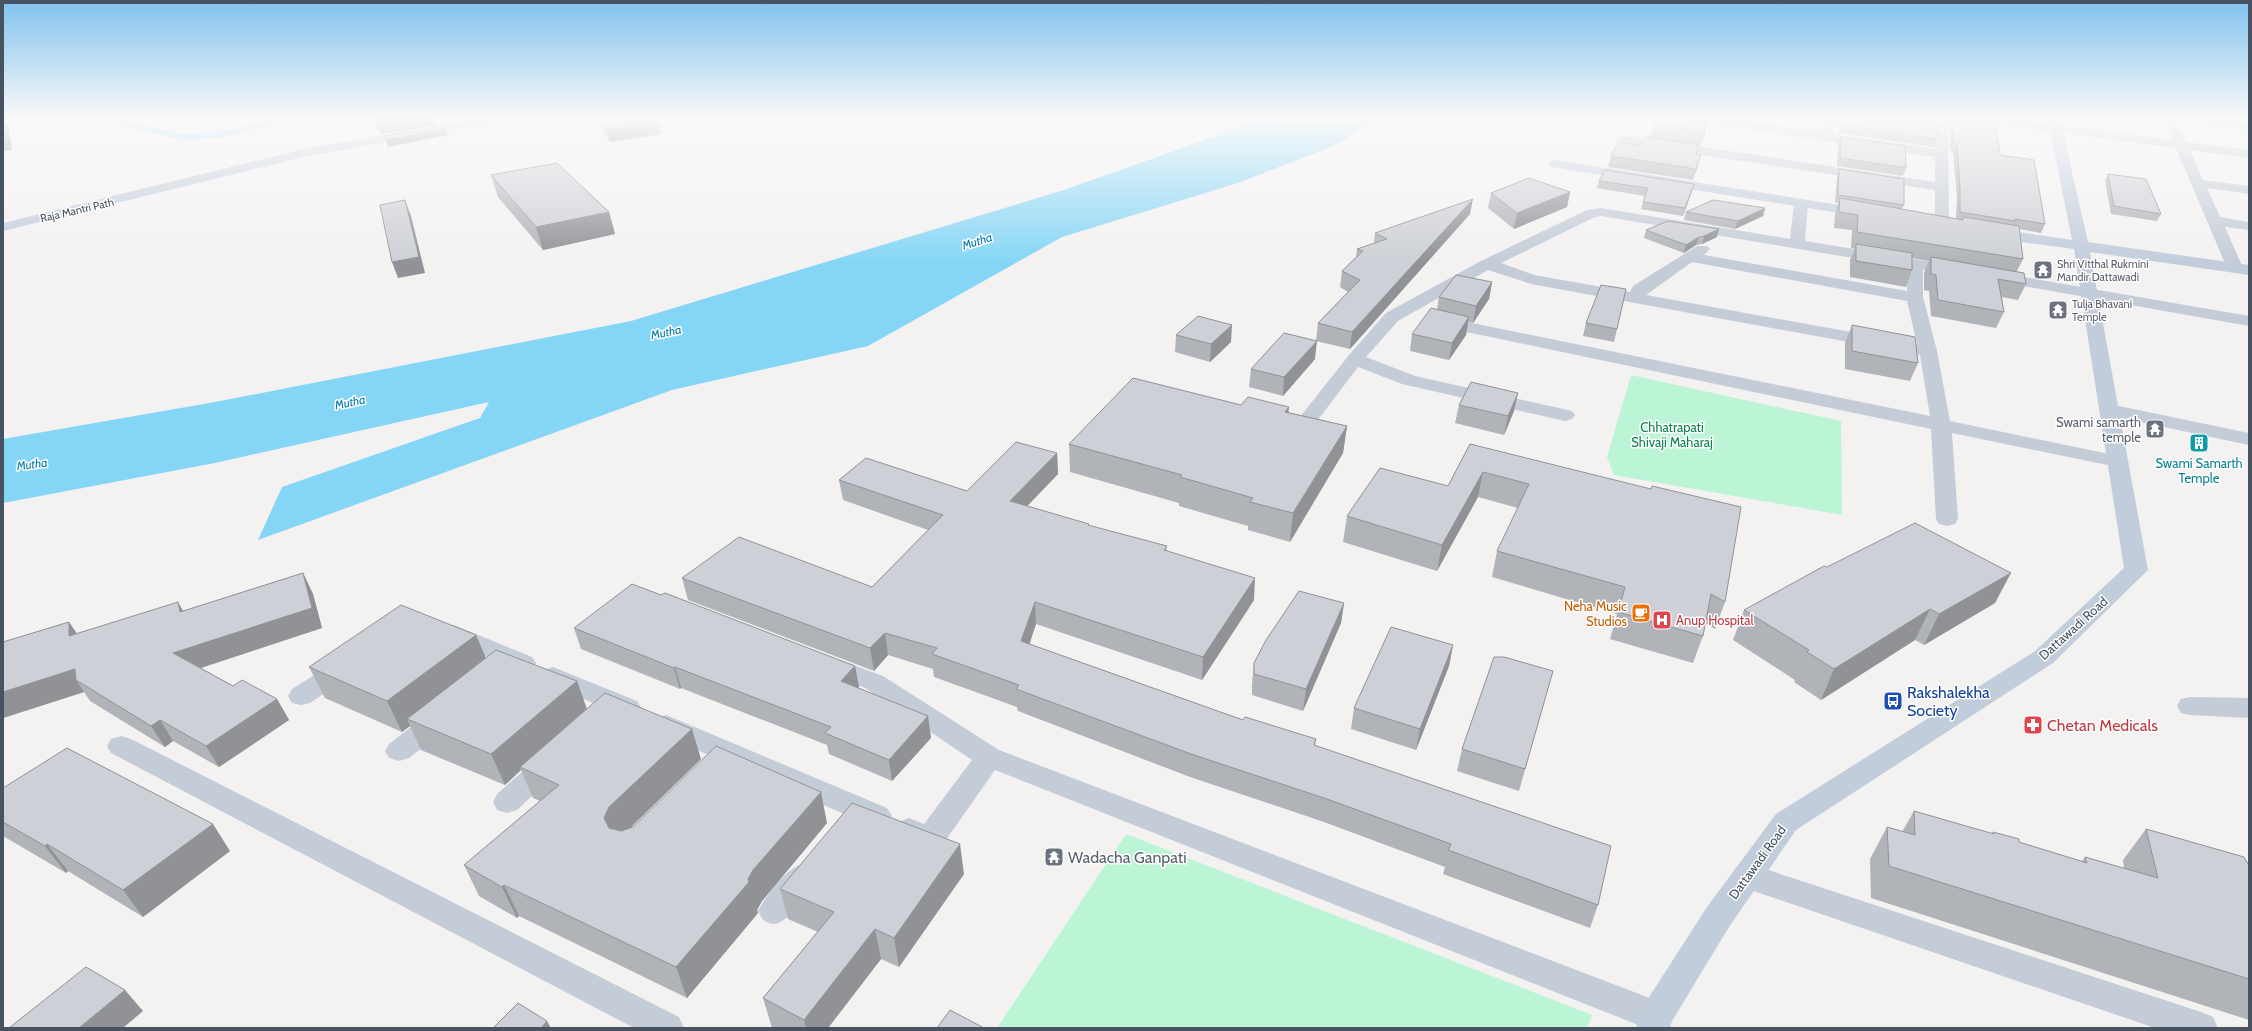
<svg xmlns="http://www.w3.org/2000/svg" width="2252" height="1031" font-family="Cabin,sans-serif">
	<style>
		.green { fill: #bcf5d6 }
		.water { fill: #85d6f6 }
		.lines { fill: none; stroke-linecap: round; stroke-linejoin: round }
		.stream { stroke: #85d6f6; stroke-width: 5.5 }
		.street { fill: #c4ccd7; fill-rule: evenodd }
		.secondary { fill: #c2cddc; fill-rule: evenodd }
		.wall { fill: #b0b3b8 }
		.shaded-wall { fill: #909296 }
		.building { fill: #cdd0d6; stroke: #909296 }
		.labels { text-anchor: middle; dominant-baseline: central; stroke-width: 3; stroke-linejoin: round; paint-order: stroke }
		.far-street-label { font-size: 11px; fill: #475361; stroke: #fff }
		.far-worship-label { font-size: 11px; fill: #5b616d; stroke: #fff; text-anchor: start }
		.far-water-label { font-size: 12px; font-style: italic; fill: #027aaa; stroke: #fff }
		.worship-label { font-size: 13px; fill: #5b616d; stroke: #fff; text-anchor: end }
		.park-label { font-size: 13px; fill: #0d8250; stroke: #fff }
		.culture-label { font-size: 13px; fill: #0d838f; stroke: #fff }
		.food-label { font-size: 13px; fill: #c56008; stroke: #fff; text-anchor: end }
		.health-label { font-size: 13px; fill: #be3a42; stroke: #fff; text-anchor: start }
		.street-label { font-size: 13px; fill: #475361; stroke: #fff }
		.near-transit-label { font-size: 16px; fill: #164399; stroke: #fff; text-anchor: start }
		.near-health-label { font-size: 16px; fill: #be3a42; stroke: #fff; text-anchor: start }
		.near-worship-label { font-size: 16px; fill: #5b616d; stroke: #fff; text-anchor: start }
	</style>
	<rect width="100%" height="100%" fill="#f4f1f1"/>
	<!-- green -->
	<path class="green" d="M1631,375l210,46 1,94 -228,-40 -7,-18z
		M1126,834l466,181 -5,13h-590z"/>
	<!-- water -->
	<path class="water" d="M1255,119h121l-38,25 -100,39 -176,54 -194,109 -196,44 -414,150 24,-53 198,-69 9,-16 -274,61 -212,40v-64l212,-37 416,-81 433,-131 169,-60z"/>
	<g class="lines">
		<!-- stream -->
		<path class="stream" d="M74,119l48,4 62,14 35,-2 66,-16
			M3,123l37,-4"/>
		<!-- street -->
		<path class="street" d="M1703,119h28l90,13 3,-13h12l-2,15 101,15 1,-30h12l1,106 -2,3h-10l-2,-3v-35l-312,-47 -6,-4 6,-4 312,47v-25l-226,-34z
			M1984,119h30l159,21 -9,-21h12l10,23 63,8v8l-59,-8 13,30 46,6v8l-42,-6 13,29 29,5v8l-24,-3 18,41 -2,3h-12l-2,-3 -51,-120 -186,-25z
			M2181,119h35l33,3v8l-62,-7z
			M1801,199l7,4 -3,38 152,25 6,2 2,3 -2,3 -6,2 -34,-6v27l14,54 13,70 174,36 3,4 -3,4 -7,2 -165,-34 6,86 -3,5 -8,2 -8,-2 -3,-5 -5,-90 -493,-103 -6,-1 -3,-4 3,-4 6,-1 492,100 -10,-61 -389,-71 -43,-14 -90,51 -32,36 49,19 157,35 3,4 -3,4 -7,2 -163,-37 -44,-17 -41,54 -7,2 -7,-2 -3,-4 49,-62 37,-42 95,-52 106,-51 14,-2 189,31 4,-36zM1601,216l306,51v24l-203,-36 6,-6 -3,-3h-10l-64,40 -3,6 -96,-17 -33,-12 94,-46zM1692,262l215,39 10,43 -271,-49z
			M1995,272l254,44v10l-260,-46 -2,-3 2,-3z
			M2109,404l140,29v12l-147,-31 -3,-4 3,-4z
			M454,625l78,32 4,6 -4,6 -9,3 -78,-33 -3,-6 3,-6z
			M829,656l54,20 116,74 669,255 5,11 -5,11 -22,1 -651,-258 -54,77c-16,6 -39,-2 -47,-17l5,-8 10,-4 15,6 48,-64 -107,-72 -45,-17 -4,-6 4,-6z
			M344,659l9,3 4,6 -4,6 -43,29 -9,2 -9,-2 -4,-7 4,-7 43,-27z
			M553,667l84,34 4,7 -4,7 -9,3 -84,-36 -4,-6 4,-6z
			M2190,697l59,1v20l-59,-3 -9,-2 -4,-7 4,-7z
			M439,710l10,3 3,7 -3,7 -40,31 -10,3 -10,-3 -4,-7 4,-7 40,-31z
			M666,715l221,93 5,8 -5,8 -10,3 -10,-3 -211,-92 -4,-7 4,-7z
			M121,736l10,3 548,278 5,11h-50l-523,-275 -4,-7 4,-7z
			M549,753l10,4 4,7 -4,7 -42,39 -10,3 -10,-3 -4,-8 4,-8 42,-37z
			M1747,863l454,149 12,5 5,11h-63l-419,-143 -4,-9 4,-9z
			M802,864l11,4 4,9c-6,13 -28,45 -42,47 -4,0 -9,-2 -12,-4l-5,-9c9,-17 26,-40 44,-47z"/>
		<!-- secondary -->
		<path class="secondary" d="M479,119h30l-6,4 -51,7 -148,27 -301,74v-8l301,-74z
			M2048,119h12l28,123 161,23v10l-159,-23 58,318 -95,93 -257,167 -67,97 -57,94 -2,7h-34l8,-23 63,-98 69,-93 259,-163 89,-83 -50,-319 -82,-11 -5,-2 -3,-3 3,-3 5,-2 80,12z
			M1556,160l309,49 7,4 -7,4 -314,-50 -2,-3 2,-3z"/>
	</g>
	<!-- wall -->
	<path class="wall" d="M373,119h62l2,6 -56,9z
		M595,119h62l1,1 3,14 -51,8z
		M1840,119h98l-1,20 -3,8 -95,-14z
		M1949,119h46l5,36 45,69 -4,9 -22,-4 4,30 -6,12 9,13 -8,16 -17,-3 3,15 -8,16 -65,-12 -2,-25 -5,-1v-17l5,-12 -17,-3v12l-6,17 -56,-10v-17l5,-11 -4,-1 1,-18 -18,-2 1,-14 3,-11 -3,-1 2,-25 2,-8 65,36 -2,4 54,10 1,-22 -4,-46h-3z
		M1708,120l-3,14 -5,11h-1l-2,9 4,1 -8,25 -85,-13 3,-11 29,-10 10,-8 4,-14z
		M1841,137l65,31 -3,8 -66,-10 1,-22z
		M2108,174l53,40 -4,7 -46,-7 -6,-33z
		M491,175l118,37 6,22 -72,16 -45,-53z
		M1599,181l95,3 -2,7 -9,25 -42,-7 4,-13 -48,-8z
		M1570,192l-3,15 -53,22 -26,-21 3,-15z
		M1765,208l-2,8 -28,13 -51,-9 2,-8z
		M1470,214l-120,135 -34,-8 2,-18 30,-31 -8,-5 2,-16 14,-14 1,-8 17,-6 1,-10z
		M1646,230l71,7 -15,7 -6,1 -12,8 -40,-15z
		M1492,282l-3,17 -16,24 -5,-1 -2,13 -17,25 -39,-9 2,-17 25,-24 2,-13z
		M1586,323l31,6 -3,13 -31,-6z
		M1852,325l66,38 -8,18 -65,-12v-26z
		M1176,335l55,7 -21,20 -35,-10z
		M1315,359l-32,37 -34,-9 2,-18z
		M1241,405l48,2 -1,5 59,14 -4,27 -53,89 -42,-12v-4l-69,-20v-3l-109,-31 -1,-28z
		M1459,405l55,6 -10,24 -49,-12z
		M1470,444l255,158 -10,27 -10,-6 -2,13 -10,27 -83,-24 7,-25 -125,-37 5,-26 21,-43 -40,-11 -41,74 -94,-29 4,-26 101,-30z
		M1057,453l1,21 -31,32 62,20 78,20 -1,5 88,49 -52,80 -166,-56 -7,20 214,76 73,19 -1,6 283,160 -8,23 -147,-54 2,-7 -121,-45 -134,-45 -172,-66 -1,-4 -83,-30 -1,-8 -45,-14 -14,16 -186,-71 -6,-22 190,9 56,-57 -85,-30 -4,-20 128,11z
		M1827,567l168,36 -71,42 -9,-5 -94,60 -27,-18 1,-2 -62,-40 11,-30z
		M303,573l10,21 9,34 -121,40 32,18 44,13 12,21 -70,47 -46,-26 -8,6 -75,-46 -6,-9 -81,26v-76l66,-20 8,12 107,-23z
		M1344,603l-3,20 -38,88 -51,-16v-11l2,-21z
		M574,628l281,38 4,21 -1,1 70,28 3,22 -39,43 -63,-27 -2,-9 -146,-57 -1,1 -99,-40z
		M1453,645l-4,21 -33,84 -65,-21 3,-21z
		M486,659l101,50 114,50 -71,69 197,-5 -65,78 -5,9 1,3 -71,85 -168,-82 -2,2 -38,-22 -15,-31 76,-64 -7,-3 -12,-28 -16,15 -84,-35 -11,-24 -8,6 -77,-34 -16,-31z
		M1553,671l-34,120 -62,-20 5,-22z
		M3,788l227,63 -87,66 -75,-46 -2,2 -63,-37z
		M1914,811l78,23 1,-2 26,10 63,19 3,-4 39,11 -1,-8 23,-31 103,37v154l-378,-122 -1,-39 17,-32 15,5z
		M964,874l-65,93 -18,-8 -53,69h-56l-9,-30 55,-66 -30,-13 -8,-30z"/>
	<!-- shaded-wall -->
	<path class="shaded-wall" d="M3,119h4l5,31 -9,1z
		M388,119h47l2,6 -56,9 -5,-14z
		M658,120l3,14 -51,8 -3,-14z
		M1708,120l-3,14 -5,11 4,-14z
		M446,128l2,7 -60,12 -2,-7z
		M1701,155l-3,10 -5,15 3,-11z
		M1694,184l-2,7 -9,25 2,-8z
		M1570,192l-3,15 -53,22 3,-16z
		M1473,199l-3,15 -120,135 2,-17z
		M405,200l6,16 14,57 -27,5 -6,-16z
		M1765,208l-2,8 -28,13 3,-8z
		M609,212l6,22 -72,16 -7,-23z
		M1719,229l-2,8 -15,7 2,-8z
		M1699,237l-3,8 -12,8 2,-8z
		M1492,282l-3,17 -16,24 3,-17z
		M1469,317l-3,18 -17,25 3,-17z
		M1232,325l-1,17 -21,20 1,-18z
		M1317,341l-2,18 -32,37 1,-19z
		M1518,393l-4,18 -10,24 4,-19z
		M1289,407l-3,27 -1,-22z
		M1347,426l-4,27 -53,89 3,-29z
		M1057,453l1,21 -46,48 -2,-21z
		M1483,472l-5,25 -41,74 5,-26z
		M303,573l10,21 9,34 -137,45 -12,-20z
		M2011,573l-16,30 -71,42 15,-31z
		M1255,578l-1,22 -52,80 1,-23z
		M178,602l12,21 -10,-11z
		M1035,602l1,22 -13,40 -2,-23z
		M1344,603l-3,20 -38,88 3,-22z
		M1930,609l-15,31 -94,60 13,-31z
		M69,622l14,21 -14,-7z
		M885,633l3,22 -14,16 -4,-23z
		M476,635l13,30 -82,54 3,7 -8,6 -15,-31z
		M1453,645l-4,21 -33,84 4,-21z
		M855,666l4,21 -14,15 -4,-21z
		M675,667l6,21 -1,1 -6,-21z
		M75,669l1,11 8,12 -81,26v-26z
		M577,681l11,31 -68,55 1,3 -16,15 -14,-31z
		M277,699l12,21 -70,47 -13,-21z
		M928,716l3,22 -39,43 -3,-21z
		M160,720l13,21 -8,6 -14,-21z
		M692,729l9,30 -81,79 -4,11 -12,-31 5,-11z
		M821,792l6,31 -65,78 -5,9 1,3 -71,85 -11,-31 72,-88 5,-9z
		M213,824l17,27 -87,66 -20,-27z
		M47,844l21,27 -2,2 -21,-27z
		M960,844l4,30 -65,93 -5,-29z
		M504,885l15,31 -2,2 -15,-31z
		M875,929l6,30 -53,69h-22l-2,-8z
		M125,990l18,21 -20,17h-44z
		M547,1021l4,7h-10z"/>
	<!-- building -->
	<path class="building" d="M375,119h13l-12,1z
		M600,119h57l1,1 -51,8z
		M1658,119h38l12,1 -4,11 -50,-7z
		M1842,119h96l-1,20 -95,-14z
		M1952,119h43l5,36 34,5 11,64 -30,-5v2l-55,-9v-24l-3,-45h-4z
		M444,126l2,2 -60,12 -2,-4z
		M1646,137l53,8 -3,9 5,1 -5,14 -85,-13 7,-14 22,4z
		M1841,137l64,9 1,22 -66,-10z
		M557,163l52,49 -73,15 -45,-52z
		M1839,169l65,10v26l-66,-10z
		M1605,170l89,14 -9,24 -42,-6 5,-14 -49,-7z
		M2108,174l38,5 15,35 -47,-8z
		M1529,178l41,14 -53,21 -26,-20z
		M1840,198l123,22v-3l56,9 4,33 -166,-27 1,-17 -19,-3z
		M1473,199l-121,133 -34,-9 42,-43 -18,-9 21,-20 -6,-2 30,-10 -12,-6z
		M405,200l14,57 -27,5 -12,-57z
		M1713,200l52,8 -27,13 -52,-9z
		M1668,221l51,8 -15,7 -5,1 -13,8 -40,-15z
		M1856,244l56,9v17l-56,-9z
		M1931,257l93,16 2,11 -28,-5 6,33 -66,-12 -2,-25 -5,-1z
		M1456,275l36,7 -16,24 -37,-9z
		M1601,285l25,4 -9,40 -31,-6z
		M1431,308l38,9 -17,26 -40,-9z
		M1198,316l34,9 -21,19 -35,-9z
		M1852,325l63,12 3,26 -66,-12z
		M1284,333l33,8 -33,36 -33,-8z
		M1133,378l108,27 7,-8 41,10 -4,5 62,14 -54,87 -43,-11 3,-4 -73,-21 2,-2 -113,-31z
		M1471,382l47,11 -10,23 -49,-11z
		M1016,442l41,11 -47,48 79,23 -1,1 79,21 -3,4 91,28 -52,79 -168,-55 -14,39 222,79 2,-3 71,22 -2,6 297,101 -13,59 -150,-55 3,-6 -124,-45 -136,-45 -175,-65 3,-4 -87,-31 5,-6 -52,-15 -15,15 -188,-70 57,-41 133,50 71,-72 -104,-35 27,-22 101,33z
		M1470,444l181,45 1,-3 89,21 -16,95 -14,-8 -8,42 -85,-24 7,-25 -128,-36 32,-67 -46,-12 -41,73 -95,-29 33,-48 68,18z
		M1915,523l96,50 -72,41 -9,-5 -96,60 -27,-17 2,-2 -65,-40 80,-44 3,1z
		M303,573l9,35 -139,45 60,33 9,-6 35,19 -71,47 -46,-26 -9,6 -75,-46 -1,-11 -72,23v-50l66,-20v14l109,-34 2,10z
		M632,584l29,11 4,-2 190,73 -14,15 87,35 -39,44 -64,-27 6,-6 -156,-60 -1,1 -100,-40z
		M1299,591l45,12 -38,86 -52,-15v-11l12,-23z
		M401,605l75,30 -89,66 -78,-34z
		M1391,627l62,18 -33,84 -66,-21z
		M496,650l81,31 -86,73 -84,-35z
		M1494,657h10l49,14 -28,98 -63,-20z
		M605,693l87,36 -83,78 -5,11 5,10 12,3 12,-4 83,-81 105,46 -68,78 -5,9 1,3 -73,85 -172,-82 -2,2 -38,-22 95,-80 -39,-18z
		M67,748l146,76 -90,66 -76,-46 -2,2 -42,-24v-34z
		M852,803l108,41 -66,94 -19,-9 -71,91 -41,-22 71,-86 -54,-23z
		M1914,811l80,23 -1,-2 26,7v3l68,21 -2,-6 73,21 -12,-49 98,28 5,9v113l-360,-113 -2,-39 28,8z
		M86,967l39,23 -46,38h-70z
		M518,1003l29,18 -6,7h-48z
		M950,1010l34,18h-47z"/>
	<!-- sky -->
	<linearGradient id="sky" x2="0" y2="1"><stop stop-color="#80c2ee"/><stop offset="0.45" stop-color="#faf9f9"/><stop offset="1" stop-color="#faf9f9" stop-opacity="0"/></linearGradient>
	<rect width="2252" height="263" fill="url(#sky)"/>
	<!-- icons -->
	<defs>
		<g id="temple-square" transform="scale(1)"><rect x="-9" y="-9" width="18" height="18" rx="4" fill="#6b7280" stroke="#fff"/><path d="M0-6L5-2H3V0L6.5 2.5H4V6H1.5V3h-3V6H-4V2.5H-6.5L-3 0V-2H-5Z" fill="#fff"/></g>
		<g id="building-square" transform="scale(1)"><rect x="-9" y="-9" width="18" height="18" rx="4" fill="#0f9aa8" stroke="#fff"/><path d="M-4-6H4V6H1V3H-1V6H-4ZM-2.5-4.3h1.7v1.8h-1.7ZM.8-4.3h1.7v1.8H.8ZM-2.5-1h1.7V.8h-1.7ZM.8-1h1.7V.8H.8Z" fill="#fff"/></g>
		<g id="cafe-square" transform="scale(1)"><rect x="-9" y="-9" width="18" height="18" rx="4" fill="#e8710a" stroke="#fff"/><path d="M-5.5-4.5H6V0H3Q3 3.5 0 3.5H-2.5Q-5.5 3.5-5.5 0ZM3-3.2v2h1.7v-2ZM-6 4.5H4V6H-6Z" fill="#fff"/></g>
		<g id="hospital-square" transform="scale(1)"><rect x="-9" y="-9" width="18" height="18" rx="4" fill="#e0444e" stroke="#fff"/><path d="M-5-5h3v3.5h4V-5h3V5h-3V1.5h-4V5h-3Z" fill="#fff"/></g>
		<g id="bus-square" transform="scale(1)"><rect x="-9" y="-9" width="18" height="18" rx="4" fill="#1a4fb4" stroke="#fff"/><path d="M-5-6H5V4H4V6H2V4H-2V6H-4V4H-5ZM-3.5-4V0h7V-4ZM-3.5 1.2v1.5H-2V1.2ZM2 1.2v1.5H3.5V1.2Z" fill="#fff"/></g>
		<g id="pharmacy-square" transform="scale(1)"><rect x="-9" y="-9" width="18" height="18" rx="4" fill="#e0444e" stroke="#fff"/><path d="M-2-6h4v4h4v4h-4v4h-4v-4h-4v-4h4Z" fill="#fff"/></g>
	</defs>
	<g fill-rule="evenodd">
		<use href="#temple-square" x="2043" y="270"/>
		<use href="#temple-square" x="2058" y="310"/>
		<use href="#temple-square" x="2155" y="429"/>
		<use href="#building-square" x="2199" y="443"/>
		<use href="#cafe-square" x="1641" y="613"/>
		<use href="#hospital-square" x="1662" y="620"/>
		<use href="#bus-square" x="1893" y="701"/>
		<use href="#pharmacy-square" x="2033" y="725"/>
		<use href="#temple-square" x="1054" y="857"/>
	</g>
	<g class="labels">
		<!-- far-street labels -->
		<g class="far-street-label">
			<text transform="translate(77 210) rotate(-13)">Raja Mantri Path</text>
		</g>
		<!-- far-worship labels -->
		<g class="far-worship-label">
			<text x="2057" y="264">Shri Vitthal Rukmini<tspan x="2057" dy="13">Mandir Dattawadi</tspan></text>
			<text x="2072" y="304">Tulja Bhavani<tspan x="2072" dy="13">Temple</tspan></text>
		</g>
		<!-- far-water labels -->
		<g class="far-water-label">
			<text transform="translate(977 241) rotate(-18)">Mutha</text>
			<text transform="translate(666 332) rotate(-12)">Mutha</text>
			<text transform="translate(350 402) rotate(-12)">Mutha</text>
			<text transform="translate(32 464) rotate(-7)">Mutha</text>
		</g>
		<!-- worship labels -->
		<g class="worship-label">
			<text x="2141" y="422">Swami samarth<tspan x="2141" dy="15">temple</tspan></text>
		</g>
		<!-- park labels -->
		<g class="park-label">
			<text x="1672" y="427">Chhatrapati<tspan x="1672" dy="15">Shivaji Maharaj</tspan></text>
		</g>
		<!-- culture labels -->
		<g class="culture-label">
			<text x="2199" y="463">Swami Samarth<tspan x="2199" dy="15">Temple</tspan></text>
		</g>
		<!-- food labels -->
		<g class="food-label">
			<text x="1627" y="606">Neha Music<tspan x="1627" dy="15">Studios</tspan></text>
		</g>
		<!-- health labels -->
		<g class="health-label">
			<text x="1676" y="620">Anup Hospital</text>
		</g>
		<!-- street labels -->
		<g class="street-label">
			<text transform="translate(2073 628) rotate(-42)">Dattawadi Road</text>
			<text transform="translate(1757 862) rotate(-54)">Dattawadi Road</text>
		</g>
		<!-- near-transit labels -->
		<g class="near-transit-label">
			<text x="1907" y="692">Rakshalekha<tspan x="1907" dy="18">Society</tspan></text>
		</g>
		<!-- near-health labels -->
		<g class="near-health-label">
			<text x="2047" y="725">Chetan Medicals</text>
		</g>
		<!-- near-worship labels -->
		<g class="near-worship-label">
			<text x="1068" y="857">Wadacha Ganpati</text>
		</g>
	</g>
	<!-- border -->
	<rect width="2252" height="1031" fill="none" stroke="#475361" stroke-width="8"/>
</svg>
